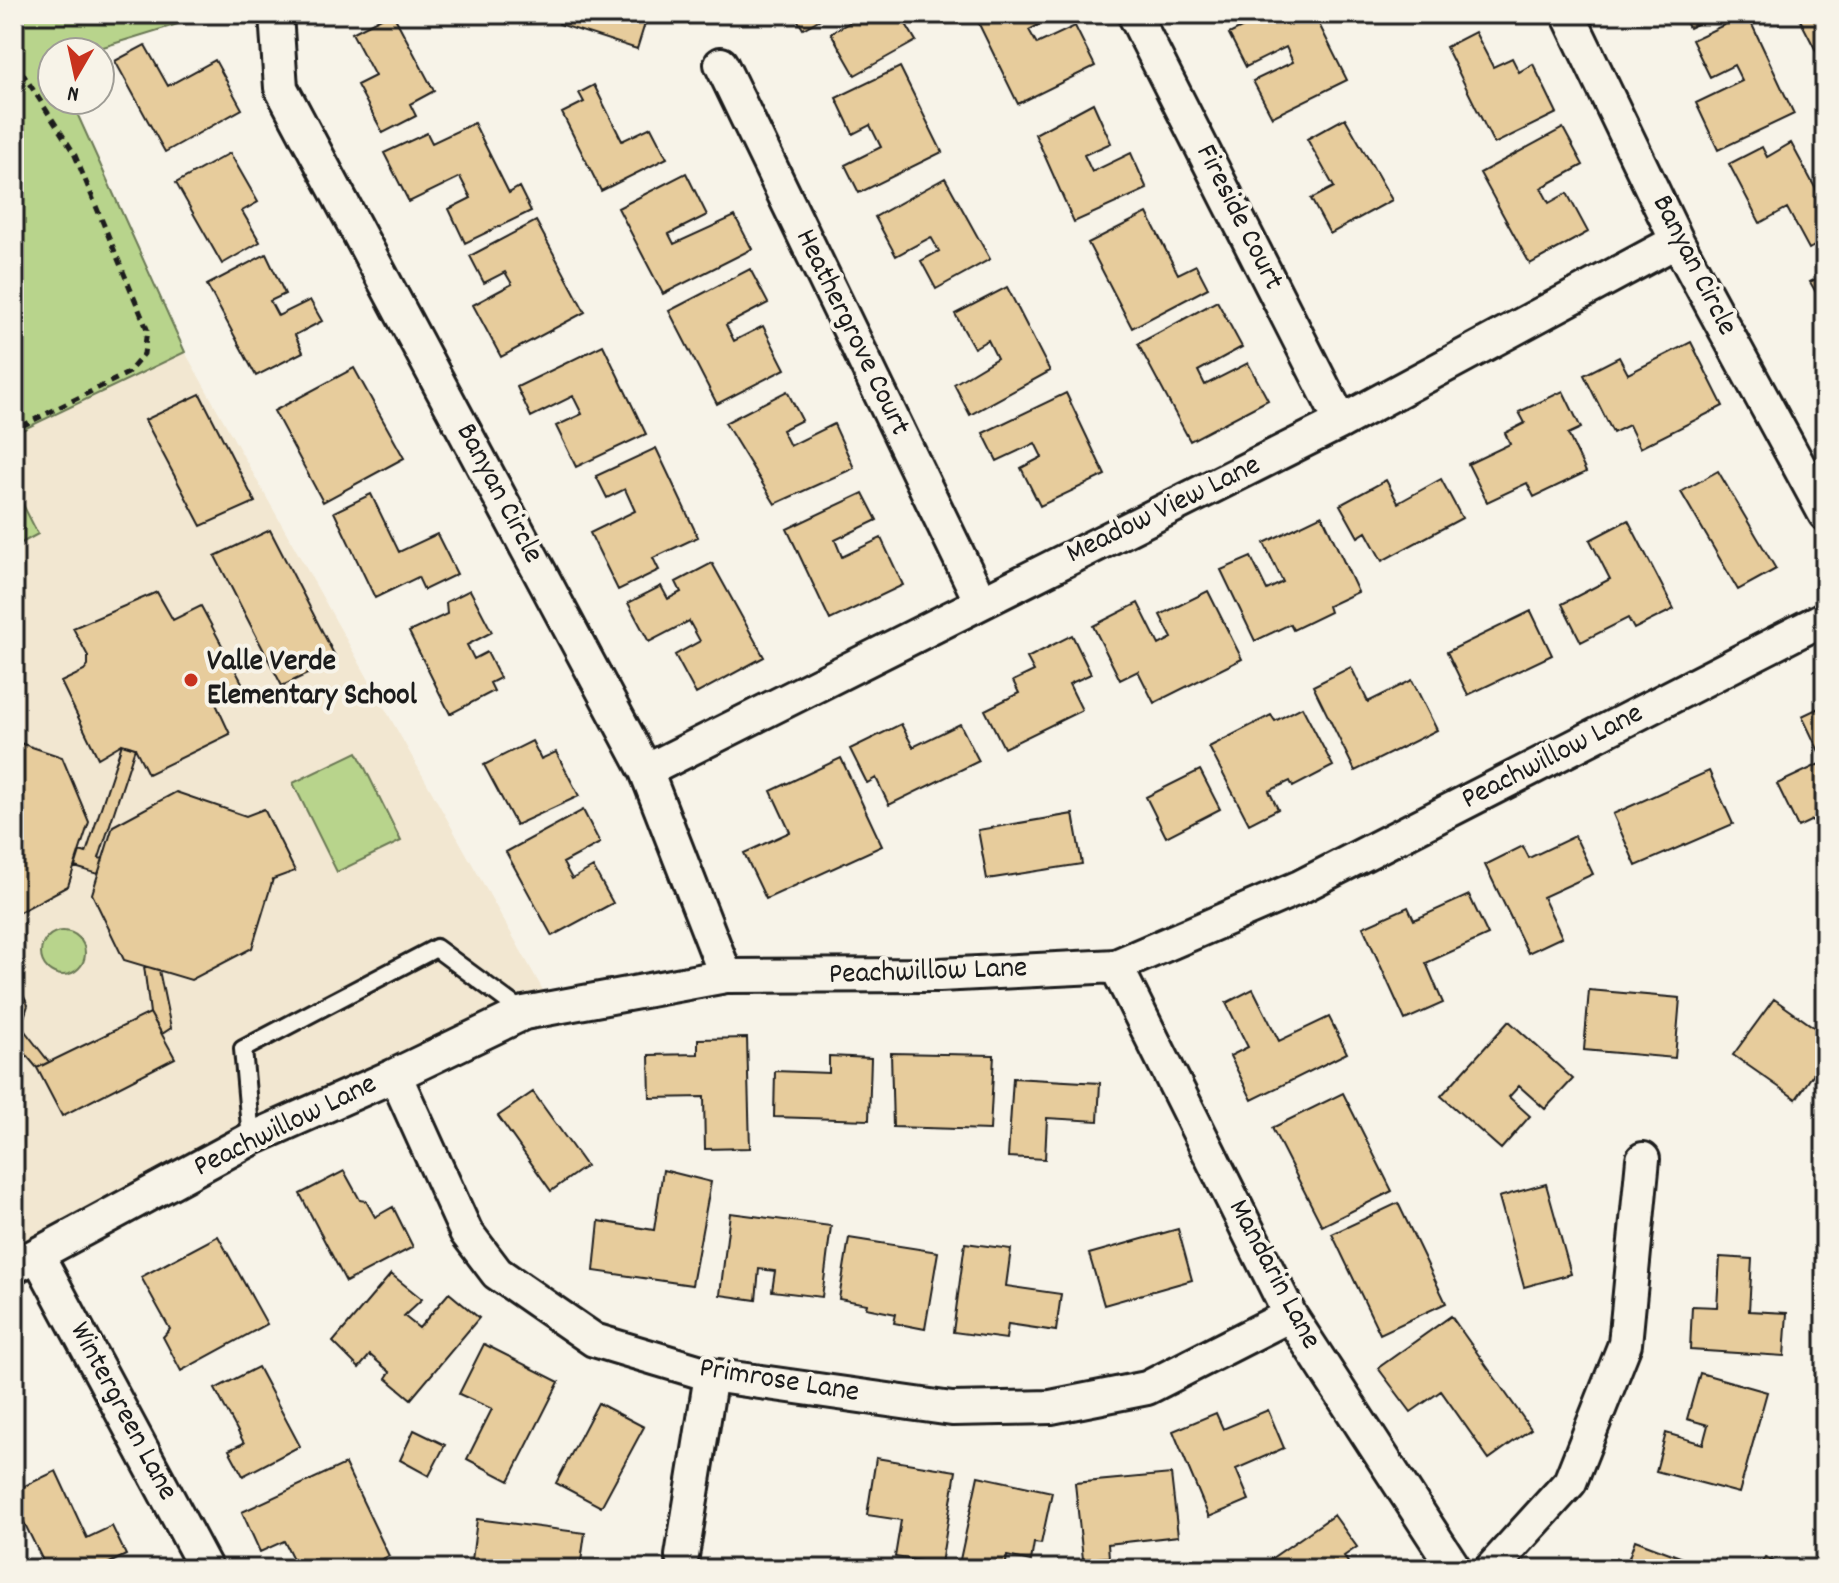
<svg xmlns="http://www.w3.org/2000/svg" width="1839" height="1583" font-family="Dekko,sans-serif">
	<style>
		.built { fill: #f2e7d1 }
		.green { fill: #b8d48c; stroke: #6a7854; stroke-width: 2 }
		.building { fill: #e7cc9c; stroke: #1c1c1c; stroke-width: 2 }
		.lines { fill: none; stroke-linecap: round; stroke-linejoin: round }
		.lane-casing { stroke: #1c1c1c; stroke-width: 22 }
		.street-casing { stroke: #1c1c1c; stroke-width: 38 }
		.path { stroke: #1c1c1c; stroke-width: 5; stroke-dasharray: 8 6; stroke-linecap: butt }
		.lane { stroke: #f7f3e8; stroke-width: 16 }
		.street { stroke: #f7f3e8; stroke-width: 32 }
		.poi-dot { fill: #c8321e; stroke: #f7f3e8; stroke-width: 3 }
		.labels { text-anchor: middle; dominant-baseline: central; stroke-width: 8; stroke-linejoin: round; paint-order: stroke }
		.street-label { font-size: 30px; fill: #1c1c1c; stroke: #f7f3e8 }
		.poi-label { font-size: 30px; font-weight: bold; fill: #1c1c1c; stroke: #f7f3e8; text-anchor: start }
	</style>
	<rect width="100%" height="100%" fill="#f7f3e8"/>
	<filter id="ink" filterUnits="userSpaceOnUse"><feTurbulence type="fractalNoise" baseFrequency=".0125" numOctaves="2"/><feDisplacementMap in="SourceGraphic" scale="16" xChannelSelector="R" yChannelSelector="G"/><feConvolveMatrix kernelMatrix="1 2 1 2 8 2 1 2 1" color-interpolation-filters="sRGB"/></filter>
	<g filter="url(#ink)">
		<!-- built -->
		<path class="built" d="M14,14l38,86h19l114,252 368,656 -539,259z"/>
		<!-- green -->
		<path class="green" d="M14,14h196l-123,38h-35v48h19l114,252 -171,82z
			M14,487l24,47 -24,13z
			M357,752l44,89 -64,31 -44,-89z
			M41 953a22 22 0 1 1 44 0a22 22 0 1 1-44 0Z"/>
		<!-- building -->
		<path class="building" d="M389,14h4l41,77 -24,13 6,12 -33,17 -26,-48 18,-9 -23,-43z
			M563,14h85l-11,35 -78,-25z
			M794,14h35l-26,15z
			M850,14h50l16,27 -61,34 -24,-42 23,-13z
			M974,14h71l3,6 -19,10 8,14 38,-18 20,40 -77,38z
			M1270,14h44l33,66 -75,37 -19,-36 40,-19 -7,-15 -40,20 -17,-33z
			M1682,14h36l-29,14z
			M1747,14l47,100 -76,36 -22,-47 46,-22 -8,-16 -24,12 -18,-37z
			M1797,14h28v54z
			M1475,32l18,35 19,-9 7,14 14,-8 24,49 -63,31 -48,-97z
			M145,45l23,41 47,-26 27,49 -77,43 -50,-91z
			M900,67l42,85 -83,41 -14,-28 36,-18 -11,-22 -17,9 -17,-36z
			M594,85l28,56 29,-14 16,31 -66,33 -39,-78 22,-11 -5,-9z
			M1093,103l18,40 -27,12 8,17 39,-19 16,36 -73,33 -39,-88z
			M1345,118l47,82 -62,34 -19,-35 23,-12 -27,-48z
			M474,123l35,70 10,-6 12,24 -66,32 -16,-34 22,-11 -11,-21 -51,25 -25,-49 43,-20 5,10z
			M1563,128l20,37 -42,23 8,15 18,-10 21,39 -58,32 -50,-91z
			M1791,143l34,63v34l-16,9 -22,-41 -27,15 -31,-59 33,-17 5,10z
			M230,153l28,49 -16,9 18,31 -38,22 -46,-81z
			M686,173l21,42 -38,19 5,10 61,-28 17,33 -89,45 -45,-86z
			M945,178l45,81 -54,30 -15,-28 18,-10 -8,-14 -35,19 -21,-39z
			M1147,213l31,61 18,-9 12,23 -76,40 -44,-85z
			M536,221l49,91 -84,45 -28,-52 39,-21 -7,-12 -21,11 -14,-27z
			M266,254l19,40 -15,7 8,15 32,-16 12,21 -27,14 8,17 -47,24 -49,-91z
			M750,269l18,34 -42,22 8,16 29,-15 22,43 -68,35 -48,-93z
			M1825,274v34l-15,-26z
			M1007,287l43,84 -80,44 -16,-31 43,-26 -9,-18 -14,8 -19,-34z
			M1217,301l25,46 -44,24 7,14 43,-22 20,37 -78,41 -52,-97z
			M1691,342l32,64 -83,42 -11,-23 -16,8 -29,-58 35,-18 9,17z
			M603,345l43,89 -70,33 -20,-41 26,-12 -9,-18 -42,21 -14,-30z
			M354,368l50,90 -81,44 -49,-91z
			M787,391l15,29 -20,10 8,16 44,-22 20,44 -79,36 -50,-81z
			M1563,391l18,37 -13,6 18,38 -52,25 -7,-14 -40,19 -19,-38 42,-20 -5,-11 20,-10 -6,-11z
			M1066,393l39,82 -65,31 -19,-38 21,-11 -7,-14 -38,18 -14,-28z
			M200,394l55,108 -54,24 -56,-106z
			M656,448l42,89 -45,21 6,12 -41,20 -28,-57 45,-22 -10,-22 -18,9 -11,-22z
			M1718,471l58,98 -38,21 -57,-98z
			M1441,479l21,39 -80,43 -16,-29 -8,5 -18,-32 46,-25 12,23z
			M863,493l14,27 -42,20 7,17 39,-19 22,47 -73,35 -43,-91z
			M371,494l28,58 38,-18 20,40 -33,16 -6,-13 -43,21 -41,-86z
			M1322,515l36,77 -30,14 2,6 -37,18 -3,-6 -35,17 -34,-71 30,-13 16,33 16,-8 -19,-39z
			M1628,520l46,89 -40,20 -6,-11 -47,24 -19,-38 48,-25 -20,-39z
			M270,530l67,130 -55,26 -67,-130z
			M712,563l52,94 -68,37 -21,-39 25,-14 -11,-20 -40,21 -21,-39 33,-17 7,13 13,-7 -5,-10z
			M470,590l22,42 -25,13 7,14 13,-7 13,26 -10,5 4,8 -44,23 -41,-82 38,-18 -1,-12z
			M1208,591l34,68 -88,44 -16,-32 -18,9 -27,-54 45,-23 21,42 13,-7 -12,-23z
			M157,592l16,28 28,-14 45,84 -30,14 14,30 -82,40 -13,-26 -6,-2 -7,-2 -24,14 -37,-76 23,-11 4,-5v-10l-15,-28z
			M1531,611l21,44 -84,40 -21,-43z
			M1072,635l19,39 -22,10 13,26 -78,38 -19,-38 34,-17 -6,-12 21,-10 -7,-13z
			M1351,667l17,35 44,-22 25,50 -82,41 -42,-85z
			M1825,705v109l-27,13 -21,-43 47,-22 -22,-46z
			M1302,707l31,59 -40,21 -3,-6 -21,10 9,18 -29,15 -40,-77 62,-32 4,6z
			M901,724l12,23 47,-23 19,37 -90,44 -13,-27 -9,5 -17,-34z
			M14,741l48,16 27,65 -21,64 -54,29z
			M532,741l9,18 15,-7 23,44 -63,29 -32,-60z
			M122,744l13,4 -36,110 4,1 -5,15 -23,-7 5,-16 6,2z
			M841,758l41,88 -116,53 -22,-46 46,-21 -19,-41z
			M1200,770l20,39 -54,28 -20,-40z
			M1709,771l24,53 -97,42 -23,-52z
			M176,792l70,24 18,-7 31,62 -22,8 -21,69 -61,32 -67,-20 -32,-66 21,-68z
			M583,810l17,33 -37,20 9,16 21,-12 20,36 -61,33 -46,-84z
			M1073,814l9,50 -95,15 -9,-49z
			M1575,836l18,38 -50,23 19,40 -34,16 -43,-88 38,-19 6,12z
			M1469,895l19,40 -62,28 17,40 -38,17 -42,-93 45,-20 6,13z
			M144,966l15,4 12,58 -9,6 -12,-21z
			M14,977l14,28 -14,44z
			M1253,989l26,52 50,-24 18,36 -95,47 -22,-44 18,-9 -22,-44z
			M1589,990l91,8 -5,60 -91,-8z
			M1774,999l51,36v22l-29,42 -63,-44z
			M150,1013l25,45 -113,58 -25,-48z
			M1509,1021l64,58 -28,30 -26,-23 -10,11 21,19 -29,33 -60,-53z
			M21,1026l28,36 -12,6 -21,-25z
			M747,1038l3,110 -45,1 -1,-52 -54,1 -1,-43 49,-1v-15z
			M891,1053l103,2 -4,75 -97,-3z
			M829,1056l42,2 -2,62 -95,-3 1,-46 54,2z
			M1013,1078l87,5 -2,38 -51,-3 -2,41 -37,-2z
			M533,1092l53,74 -35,25 -53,-75z
			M1343,1093l49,98 -70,35 -50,-98z
			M663,1170l48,12 -19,103 -98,-14 5,-50 55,9z
			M344,1171l16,29 6,1 9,16 18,-10 20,40 -67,35 -46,-88z
			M1546,1184l25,90 -47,13 -25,-90z
			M1398,1203l48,100 -66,31 -48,-100z
			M730,1213l101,13 -9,71 -50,-6 3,-20 -16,-2 -3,31 -36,-5z
			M1178,1229l14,51 -88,25 -15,-51z
			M218,1236l49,88 -86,47 -18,-34 7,-8 -29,-52z
			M849,1238l89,14 -13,77 -31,-6 2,-9 -30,-6 1,-4 -28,-5z
			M965,1243l46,6 -5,37 55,8 -5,37 -48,-7 -2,15 -53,-7z
			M1720,1257l32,2 -3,52 38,2 -3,43 -94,-6 2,-44 25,1z
			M391,1274l31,25 -18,17 15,12 30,-35 30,25 -68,81 -25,-21 4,-6 -20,-17 -11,13 -26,-26z
			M1451,1316l80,113 -42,30 -48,-68 -30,21 -33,-44z
			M484,1344l75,38 -50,99 -42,-22 25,-50 -33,-15z
			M258,1367l42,79 -57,30 -14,-26 15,-7 -29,-54z
			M1700,1373l67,19 -28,101 -83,-22 10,-38 37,11 5,-19 -21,-6z
			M598,1403l46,24 -43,80 -45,-24z
			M1268,1410l16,38 -48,21 13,31 -40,17 -36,-86 43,-18 7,16z
			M414,1430l31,15 -16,31 -29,-16z
			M876,1458l80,13 -15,93 -46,-7 6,-37 -34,-5z
			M345,1464l44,92 -28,13h-63l-14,-28 -24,11 -18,-40z
			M56,1471l31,67 25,-12 14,29 -29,14h-50l-33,-67v-11z
			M1171,1474l7,62 -70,8 1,13 -26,2 -8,-76z
			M978,1476l74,16 -11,52 -7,-1 -3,18 -24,-5 -2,13h-47z
			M1334,1515l23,32 -13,9 8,13h-88l-2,-4z
			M477,1519l108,14 -5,36h-109z
			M1635,1540l77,29h-87z
			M1765,1557l22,12h-29z"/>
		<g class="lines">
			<!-- lane casing -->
			<g class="lane-casing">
				<path id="lane" d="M251,1139l-8,-90 193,-101 88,65"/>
			</g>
			<!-- street casing -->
			<g class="street-casing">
				<path id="street" d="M276,14l5,74 365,683 80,205
					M1134,14l207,408
					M1568,14l109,227 148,273
					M721,64l260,538
					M646,771l695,-349 336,-181
					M1116,966l174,349 165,254
					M395,1075l71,157 31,41 97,67 117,35 241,34 99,-2 96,-19 143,-73
					M38,1256l168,313
					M14,1267l237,-128 144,-64 129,-62 202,-37 213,-1 177,-9 184,-79 525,-269
					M682,1556l29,-181
					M1491,1569l79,-87 55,-138 18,-185"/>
			</g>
			<!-- path -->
			<path class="path" d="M14,60l60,93 73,176 -3,25 -16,19 -114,57"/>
			<!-- lane -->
			<use href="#lane" class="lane"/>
			<!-- street -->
			<use href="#street" class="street"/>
		</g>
	</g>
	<!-- markers -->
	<circle class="poi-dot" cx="191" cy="680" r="8"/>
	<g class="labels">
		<!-- street labels -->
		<g class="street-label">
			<text transform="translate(1238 218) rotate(63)">Fireside Court</text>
			<text transform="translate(1693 266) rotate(63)">Banyan Circle</text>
			<text transform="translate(851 333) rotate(64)">Heathergrove Court</text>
			<text transform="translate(498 494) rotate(62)">Banyan Circle</text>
			<text transform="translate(1164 511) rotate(-26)">Meadow View Lane</text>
			<text transform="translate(1553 758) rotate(-27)">Peachwillow Lane</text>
			<text transform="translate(928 973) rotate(-2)">Peachwillow Lane</text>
			<text transform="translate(286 1127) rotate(-26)">Peachwillow Lane</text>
			<text transform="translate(1273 1275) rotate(62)">Mandarin Lane</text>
			<text transform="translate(779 1382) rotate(9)">Primrose Lane</text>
			<text transform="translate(122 1412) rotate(62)">Wintergreen Lane</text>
		</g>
		<!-- poi labels -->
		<g class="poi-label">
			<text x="207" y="663">Valle Verde<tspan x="207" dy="34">Elementary School</tspan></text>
		</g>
	</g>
	<!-- margin -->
	<rect width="1839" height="1583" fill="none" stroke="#f7f3e8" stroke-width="48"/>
	<rect x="24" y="24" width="1791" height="1535" fill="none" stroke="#1c1c1c" stroke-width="3" filter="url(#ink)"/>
	<!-- north arrow -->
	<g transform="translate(76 76) rotate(189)"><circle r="38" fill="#f7f3e8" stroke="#9f9d96" stroke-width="2"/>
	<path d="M0-6L14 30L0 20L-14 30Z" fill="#c8321e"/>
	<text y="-12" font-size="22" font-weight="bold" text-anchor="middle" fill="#1c1c1c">N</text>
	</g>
</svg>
